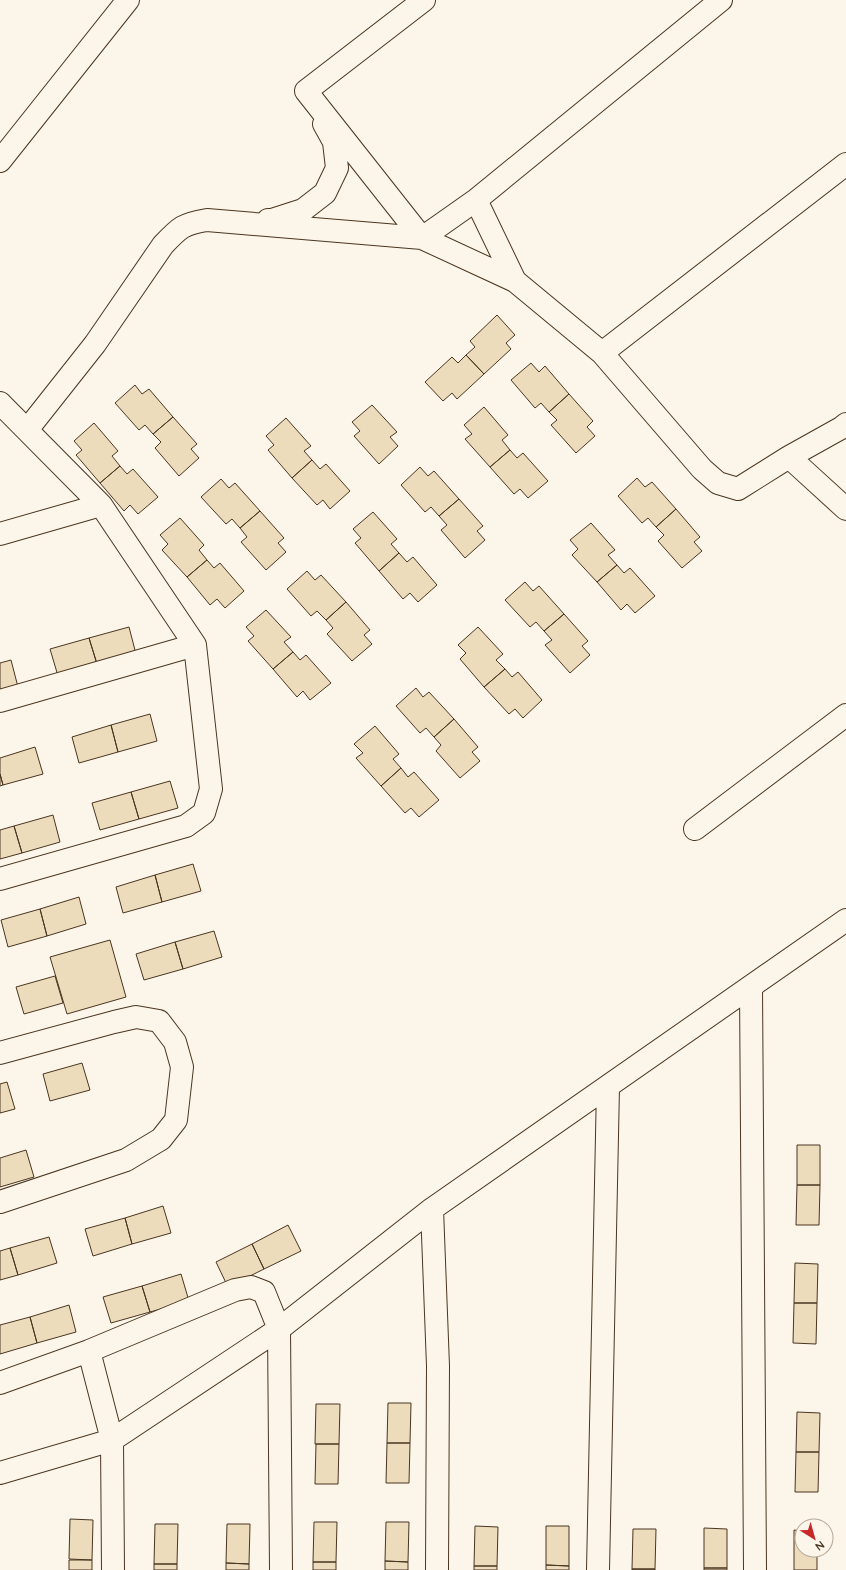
<svg xmlns="http://www.w3.org/2000/svg" width="846" height="1570" font-family="Quicksand,sans-serif">
	<style>
		.building { fill: #ecdcbc; stroke: #4a3520 }
		.lines { fill: none; stroke-linecap: round; stroke-linejoin: round }
		.street-casing { stroke: #4a3520; stroke-width: 24 }
		.street { stroke: #fbf6e9; stroke-width: 22 }
	</style>
	<rect width="100%" height="100%" fill="#fbf6e9"/>
	<!-- building -->
	<path class="building" d="M497,315l18,20 -9,8 5,6 -27,25 -18,-19 9,-8 -5,-6z
		M466,355l18,19 -27,25 -5,-6 -9,8 -18,-19 27,-25 6,6z
		M531,363l8,9 6,-6 24,28 -20,18 -8,-9 -6,5 -24,-28z
		M135,385l7,9 7,-5 24,28 -20,17 -8,-9 -6,5 -24,-27z
		M569,394l24,27 -6,6 8,9 -19,17 -25,-28 6,-5 -8,-8z
		M372,405l25,27 -7,5 8,9 -19,18 -25,-28 6,-5 -8,-9z
		M484,407l24,28 -6,5 8,10 -20,17 -25,-28 7,-5 -8,-9z
		M173,417l24,27 -6,5 8,9 -20,18 -24,-28 6,-6 -8,-8z
		M286,418l25,28 -7,5 8,9 -20,18 -24,-28 6,-5 -8,-9z
		M94,423l24,28 -6,5 8,10 -20,17 -24,-28 6,-5 -8,-9z
		M510,450l7,8 6,-5 25,28 -20,17 -8,-9 -6,5 -24,-27z
		M312,460l8,9 6,-5 24,27 -20,18 -7,-9 -6,5 -25,-27z
		M120,466l7,8 6,-5 25,28 -20,17 -8,-9 -6,6 -24,-28z
		M420,467l8,9 6,-5 25,28 -20,17 -8,-9 -6,5 -24,-27z
		M637,478l8,9 7,-5 24,27 -20,18 -8,-9 -6,5 -24,-27z
		M221,479l8,9 6,-5 25,28 -20,17 -8,-9 -6,5 -25,-27z
		M459,499l24,27 -6,5 8,9 -20,18 -24,-28 6,-5 -8,-9z
		M676,509l24,28 -6,5 8,9 -20,17 -24,-27 6,-6 -8,-8z
		M260,511l24,27 -6,5 8,9 -20,18 -25,-28 6,-5 -7,-9z
		M373,512l24,27 -6,5 8,9 -20,18 -24,-28 6,-5 -8,-9z
		M180,518l24,27 -5,5 8,10 -20,17 -25,-27 6,-6 -8,-9z
		M591,523l24,27 -7,5 9,10 -20,17 -25,-27 6,-6 -8,-9z
		M399,553l8,9 6,-5 24,28 -19,17 -8,-9 -7,6 -24,-28z
		M207,560l7,8 6,-5 24,28 -19,17 -8,-9 -7,6 -23,-28z
		M617,565l7,8 6,-5 25,28 -20,17 -8,-9 -6,6 -24,-28z
		M307,571l8,9 6,-5 25,27 -20,18 -9,-9 -6,5 -24,-27z
		M525,582l8,9 6,-5 25,28 -20,17 -8,-9 -6,5 -25,-27z
		M346,602l24,28 -6,5 8,9 -20,17 -25,-27 6,-6 -7,-8z
		M266,610l25,27 -7,5 9,10 -20,17 -25,-28 6,-5 -8,-9z
		M564,614l24,27 -6,5 8,9 -20,18 -25,-28 7,-5 -8,-9z
		M129,627l7,27 -39,10 -8,-26z
		M478,627l25,27 -7,6 9,9 -21,18 -24,-28 6,-6 -8,-8z
		M89,638l8,26 -39,12 -8,-27z
		M293,652l7,8 6,-5 25,28 -21,17 -7,-9 -6,6 -24,-28z
		M11,660l7,27 -18,5v-29z
		M505,669l7,8 6,-5 24,28 -19,18 -8,-9 -6,5 -25,-27z
		M416,688l7,9 6,-5 25,27 -20,18 -8,-9 -6,5 -24,-27z
		M150,714l7,27 -39,11 -7,-27z
		M454,719l24,28 -6,5 8,9 -20,17 -24,-27 5,-6 -7,-8z
		M111,725l7,27 -39,11 -7,-26z
		M375,726l24,28 -6,5 8,9 -20,18 -25,-28 7,-5 -9,-9z
		M35,747l8,27 -40,11 -3,-11v-16z
		M401,768l7,9 6,-5 25,28 -20,17 -8,-9 -6,5 -24,-27z
		M0,774l3,11 -3,1z
		M170,781l8,27 -39,11 -8,-27z
		M131,792l8,27 -39,11 -8,-27z
		M53,815l7,27 -38,11 -8,-27z
		M14,826l8,27 -22,6v-29z
		M193,864l8,27 -39,11 -7,-27z
		M155,875l7,27 -39,11 -7,-26z
		M79,897l7,27 -39,12 -7,-27z
		M40,909l7,27 -39,11 -7,-27z
		M214,931l8,26 -39,12 -8,-27z
		M110,940l16,57 -59,17 -17,-57z
		M175,942l8,27 -39,11 -8,-26z
		M55,976l8,27 -39,11 -8,-27z
		M82,1063l8,27 -40,11 -7,-27z
		M7,1082l8,27 -15,4v-29z
		M797,1145h23v40h-23z
		M26,1150l8,27 -34,10v-29z
		M797,1185h23l-1,40h-23z
		M163,1206l8,27 -39,11 -7,-26z
		M125,1218l7,26 -39,12 -8,-27z
		M288,1225l13,26 -37,18 -12,-25z
		M49,1237l8,26 -39,12 -8,-27z
		M252,1244l12,25 -36,18 -12,-25z
		M10,1248l8,27 -18,5v-29z
		M795,1263l23,1 -1,39h-23z
		M181,1274l8,27 -39,11 -8,-26z
		M142,1286l8,26 -39,11 -8,-26z
		M794,1303h23l-1,41 -23,-1z
		M69,1305l7,27 -39,11 -7,-26z
		M30,1317l7,26 -37,11v-29z
		M388,1403h23l-1,40h-23z
		M316,1404h24l-1,40h-24z
		M797,1412l23,1 -1,39h-23z
		M387,1443h23l-1,40h-23z
		M316,1444h23l-1,40h-23z
		M796,1452h23l-1,40h-23z
		M70,1519l23,1 -1,40 -23,-1z
		M314,1522h23l-1,40h-23z
		M386,1522h23l-1,40 -23,-1z
		M155,1524h23l-1,40h-23z
		M227,1524h23l-1,40 -23,-1z
		M475,1526l23,1 -1,39h-23z
		M546,1526h23v40l-23,-1z
		M704,1528l23,1v39h-23z
		M633,1529h23l-1,40h-23z
		M794,1530l8,1v19h15v20h-23z
		M69,1560h23v10h-23z
		M385,1561l23,1v8h-23z
		M313,1562h23v8h-23z
		M226,1563l23,1v6h-23z
		M154,1564h23v6h-23z
		M546,1565l23,1v4h-23z
		M474,1566h23v4h-23z
		M704,1568h23v2h-23z
		M632,1569h23v1h-23z"/>
	<g class="lines">
		<!-- street casing -->
		<g class="street-casing">
			<path id="street" d="M306,91l116,147 54,-38 245,-200
				M306,91l118,-91
				M0,161l128,-161
				M476,200l39,81
				M268,220h4l31,-10 22,-17 12,-25 -3,-26 -10,-18
				M602,353l244,-189
				M0,403l101,102 94,140 16,144 -7,24 -18,13 -186,53
				M27,430l68,-86 68,-99c17,-18 20,-21 44,-25l215,18 93,43 87,72 100,116 16,14 20,6 51,-32 57,52
				M789,457l52,-29 5,-4
				M0,534l101,-29
				M0,701l195,-56
				M695,829l151,-114
				M751,987l4,583
				M0,1053l114,-31 22,-5 23,4 16,21 7,25 -6,53 -15,19 -35,21 -126,42
				M432,1209l6,157 -1,204
				M89,1351l23,89 1,130
				M0,1383l89,-32 146,-61 16,-3 13,5 15,37 2,241
				M0,1473l112,-33 167,-111 153,-120 414,-289
				M598,1570l10,-483"/>
		</g>
		<!-- street -->
		<use href="#street" class="street"/>
	</g>
	<!-- north arrow -->
	<g transform="translate(814 1538) rotate(143)"><circle r="19" fill="#fbf6e9" stroke="#b4a999"/>
	<path d="M0-3L7 15L0 10L-7 15Z" fill="#c62828"/>
	<text y="-6" font-size="11" font-weight="bold" text-anchor="middle" fill="#4a3520">N</text>
	</g>
</svg>
